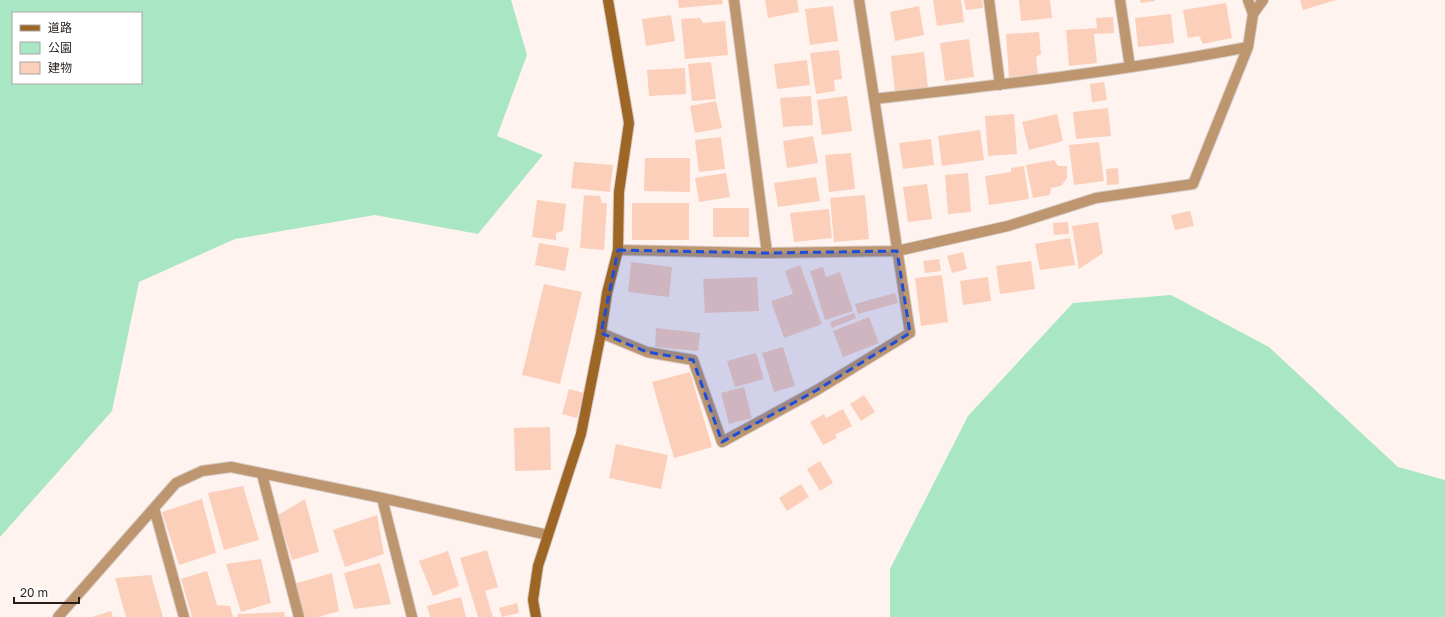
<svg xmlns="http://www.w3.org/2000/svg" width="1445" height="617" font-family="'Golos Text','Noto Sans JP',sans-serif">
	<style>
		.green { fill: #a9e7c4; fill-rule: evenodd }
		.building { fill: #fbcfb9 }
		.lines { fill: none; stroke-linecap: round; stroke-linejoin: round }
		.street-casing { stroke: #d7cdc8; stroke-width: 12 }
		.secondary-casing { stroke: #d7cdc8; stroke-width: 12 }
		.street { stroke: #bd956f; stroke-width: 10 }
		.secondary { stroke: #9e6625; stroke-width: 10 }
		.marked { fill: #1d4ed8; fill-opacity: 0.2; stroke: #1d4ed8; stroke-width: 3; stroke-dasharray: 8 5; stroke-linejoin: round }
	</style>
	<rect width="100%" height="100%" fill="#fef3ee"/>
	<!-- green -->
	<path class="green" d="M0,0h511l16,55 -30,81 46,19 -65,79 -103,-19 -140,24 -96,43 -27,129 -112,126zM13,13h128v70h-128z
		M1171,295l98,52 129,120 47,13v137h-555v-48l78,-153 105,-113z"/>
	<!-- building -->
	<path class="building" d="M678,0h44l1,4 -44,4z
		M765,0h32l2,12 -31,6z
		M933,0h28l3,22 -27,4z
		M964,0h18l1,8 -17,2z
		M1019,0h31l2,18 -31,3z
		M1140,0h15v1l-14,2z
		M1300,0h36l-33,10z
		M1226,3l6,35 -29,6 -4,-8 -11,2 -5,-28z
		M833,6l5,35 -28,4 -5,-36z
		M919,6l5,29 -29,6 -5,-29z
		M1171,14l3,29 -36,4 -3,-29z
		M671,15l4,26 -29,5 -4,-27z
		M1113,17l1,16 -20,1 3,29 -28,3 -3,-36 31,-2 -1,-10z
		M700,18l3,5 22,-2 3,34 -43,4 -4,-40z
		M1039,32l2,22 -5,3 2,18 -29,2 -3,-43z
		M969,39l5,38 -29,4 -5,-38z
		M839,50l3,29 -8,1 1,11 -19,3 -6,-41z
		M924,52l4,36 -33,4 -4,-36z
		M807,60l3,25 -33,4 -3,-25z
		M711,62l5,37 -24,2 -4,-37z
		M685,68l1,26 -37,2 -2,-26z
		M1104,82l3,18 -15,2 -2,-18z
		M811,96l2,29 -30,2 -3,-29z
		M847,96l5,35 -30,4 -5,-35z
		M716,101l6,27 -27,5 -5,-27z
		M1108,108l3,28 -35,3 -3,-27z
		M1014,114l3,40 -29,2 -3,-40z
		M1057,114l6,27 -34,9 -7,-28z
		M980,130l4,30 -42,6 -4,-30z
		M813,136l5,27 -31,5 -4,-27z
		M721,137l4,32 -26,3 -4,-32z
		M931,139l3,26 -31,4 -4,-26z
		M1099,142l5,39 -30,4 -5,-40z
		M851,153l4,36 -26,3 -4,-37z
		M645,158h45v34l-46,-1z
		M1054,160l4,6h9v12l-6,8 -10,2 -1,7 -17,3 -7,-33z
		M574,162l39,3 -3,27 -39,-4z
		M1024,166l5,33 -40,6 -4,-29 26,-4v-4z
		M1118,168l1,16 -12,1 -1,-16z
		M726,173l4,24 -31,5 -4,-24z
		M968,173l3,39 -23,2 -3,-39z
		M816,177l4,24 -42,6 -4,-24z
		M927,184l5,35 -24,3 -5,-35z
		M584,195l16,1 2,7h5l-3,47 -24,-2z
		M865,195l4,44 -35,3 -4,-44z
		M537,200l29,4 -3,27 -7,2v7l-24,-3z
		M632,203h57v37h-57z
		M713,208h36v29h-36z
		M829,209l3,29 -38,4 -4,-29z
		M1190,211l4,15 -19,4 -4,-15z
		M1068,222l1,12 -15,1 -1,-12z
		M1098,222l5,31 -24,16 -7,-43z
		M1070,238l5,27 -35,5 -5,-26z
		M539,243l30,5 -4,23 -30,-6z
		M963,252l4,17 -15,4 -5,-17z
		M939,259l2,12 -16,2 -2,-12z
		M1031,261l4,28 -35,5 -4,-28z
		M631,262l41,5 -3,30 -41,-5z
		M800,265l22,59 -38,14 -13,-37 22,-7 -8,-23z
		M823,267l3,10 14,-5 13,39 -28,9 -15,-49z
		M942,275l6,47 -27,4 -6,-48z
		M757,277l2,34 -54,2 -2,-34z
		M988,277l3,24 -28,4 -3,-24z
		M544,284l38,8 -22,92 -38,-9z
		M895,293l3,10 -40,11 -3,-10z
		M854,313l2,5 -24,10 -2,-6z
		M869,317l10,26 -36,14 -10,-26z
		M656,328l44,5 -2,18 -43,-4z
		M783,347l12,39 -21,6 -12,-39z
		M756,353l8,26 -29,8 -8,-26z
		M690,372l22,75 -38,11 -22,-76z
		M744,387l8,31 -23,6 -8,-31z
		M569,389l15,4 -7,25 -15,-4z
		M864,395l11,17 -14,9 -11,-17z
		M843,409l9,17 -17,9 2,3 -14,7 -13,-23 14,-8 2,4z
		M550,427l1,43 -36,1 -1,-43z
		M616,444l52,11 -7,34 -52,-11z
		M820,461l13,22 -13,8 -13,-22z
		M801,484l8,13 -22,14 -8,-13z
		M243,486l16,54 -35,10 -16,-57z
		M202,499l14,54 -37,12 -17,-53z
		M305,499l14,53 -27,8 -14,-45z
		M377,515l7,39 -39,13 -12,-37z
		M487,550l11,37 -13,4 8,26h-15l-18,-59z
		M448,551l11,35 -26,10 -14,-35z
		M261,559l10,44 -30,9 -15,-48z
		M380,563l11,41 -37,5 -10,-36z
		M207,571l10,34 13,1 3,11h-41l-11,-38z
		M332,573l7,38 -20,6h-14l-11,-33z
		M151,575l12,42h-37l-11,-39z
		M461,597l5,20h-36l-3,-11z
		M517,603l2,10 -17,4 -3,-9z
		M111,611l2,6h-21z
		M284,612l1,5h-47l-1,-3z"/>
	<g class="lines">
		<!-- street casing -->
		<g class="street-casing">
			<path id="street" d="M734,0l33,253
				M989,0l11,85
				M1120,0l10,67
				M1253,14l10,-14
				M874,99c125,-14 251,-28 374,-52
				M618,250l149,3 130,-2 111,-25 88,-28 97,-14 55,-137 5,-33 -5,-14
				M601,333l46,19 46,8 29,82 95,-52 93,-57 -51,-333
				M262,474l37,143
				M382,498l30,119
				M154,508l30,109
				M58,617l118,-134 26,-12 29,-4 151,31 166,37"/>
		</g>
		<!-- secondary casing -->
		<g class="secondary-casing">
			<path id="secondary" d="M536,617l-3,-17 5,-34 43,-132 20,-101 6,-40 11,-43 1,-58 10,-69 -21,-123"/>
		</g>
		<!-- street -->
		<use href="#street" class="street"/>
		<!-- secondary -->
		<use href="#secondary" class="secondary"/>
	</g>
	<!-- marked area -->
	<path class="marked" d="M618,250l149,3 130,-2 13,82 -93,57 -95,52 -29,-82 -46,-8 -46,-19z"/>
	<!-- legend -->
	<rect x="12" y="12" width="130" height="72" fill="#ffffff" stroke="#a9a5a3"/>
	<rect x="20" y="25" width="20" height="6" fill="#9e6625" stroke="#a9a5a3"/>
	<text x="48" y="32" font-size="12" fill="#271e19">道路</text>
	<rect x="20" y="42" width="20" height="12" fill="#a9e7c4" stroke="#a9a5a3"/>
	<text x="48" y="52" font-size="12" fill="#271e19">公園</text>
	<rect x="20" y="62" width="20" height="12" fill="#fbcfb9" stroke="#a9a5a3"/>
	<text x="48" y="72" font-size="12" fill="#271e19">建物</text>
	<!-- scale -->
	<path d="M14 597v6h65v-6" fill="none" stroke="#271e19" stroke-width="2"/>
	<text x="20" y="597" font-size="12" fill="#271e19" stroke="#ffffff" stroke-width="3" paint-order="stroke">20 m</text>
</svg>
